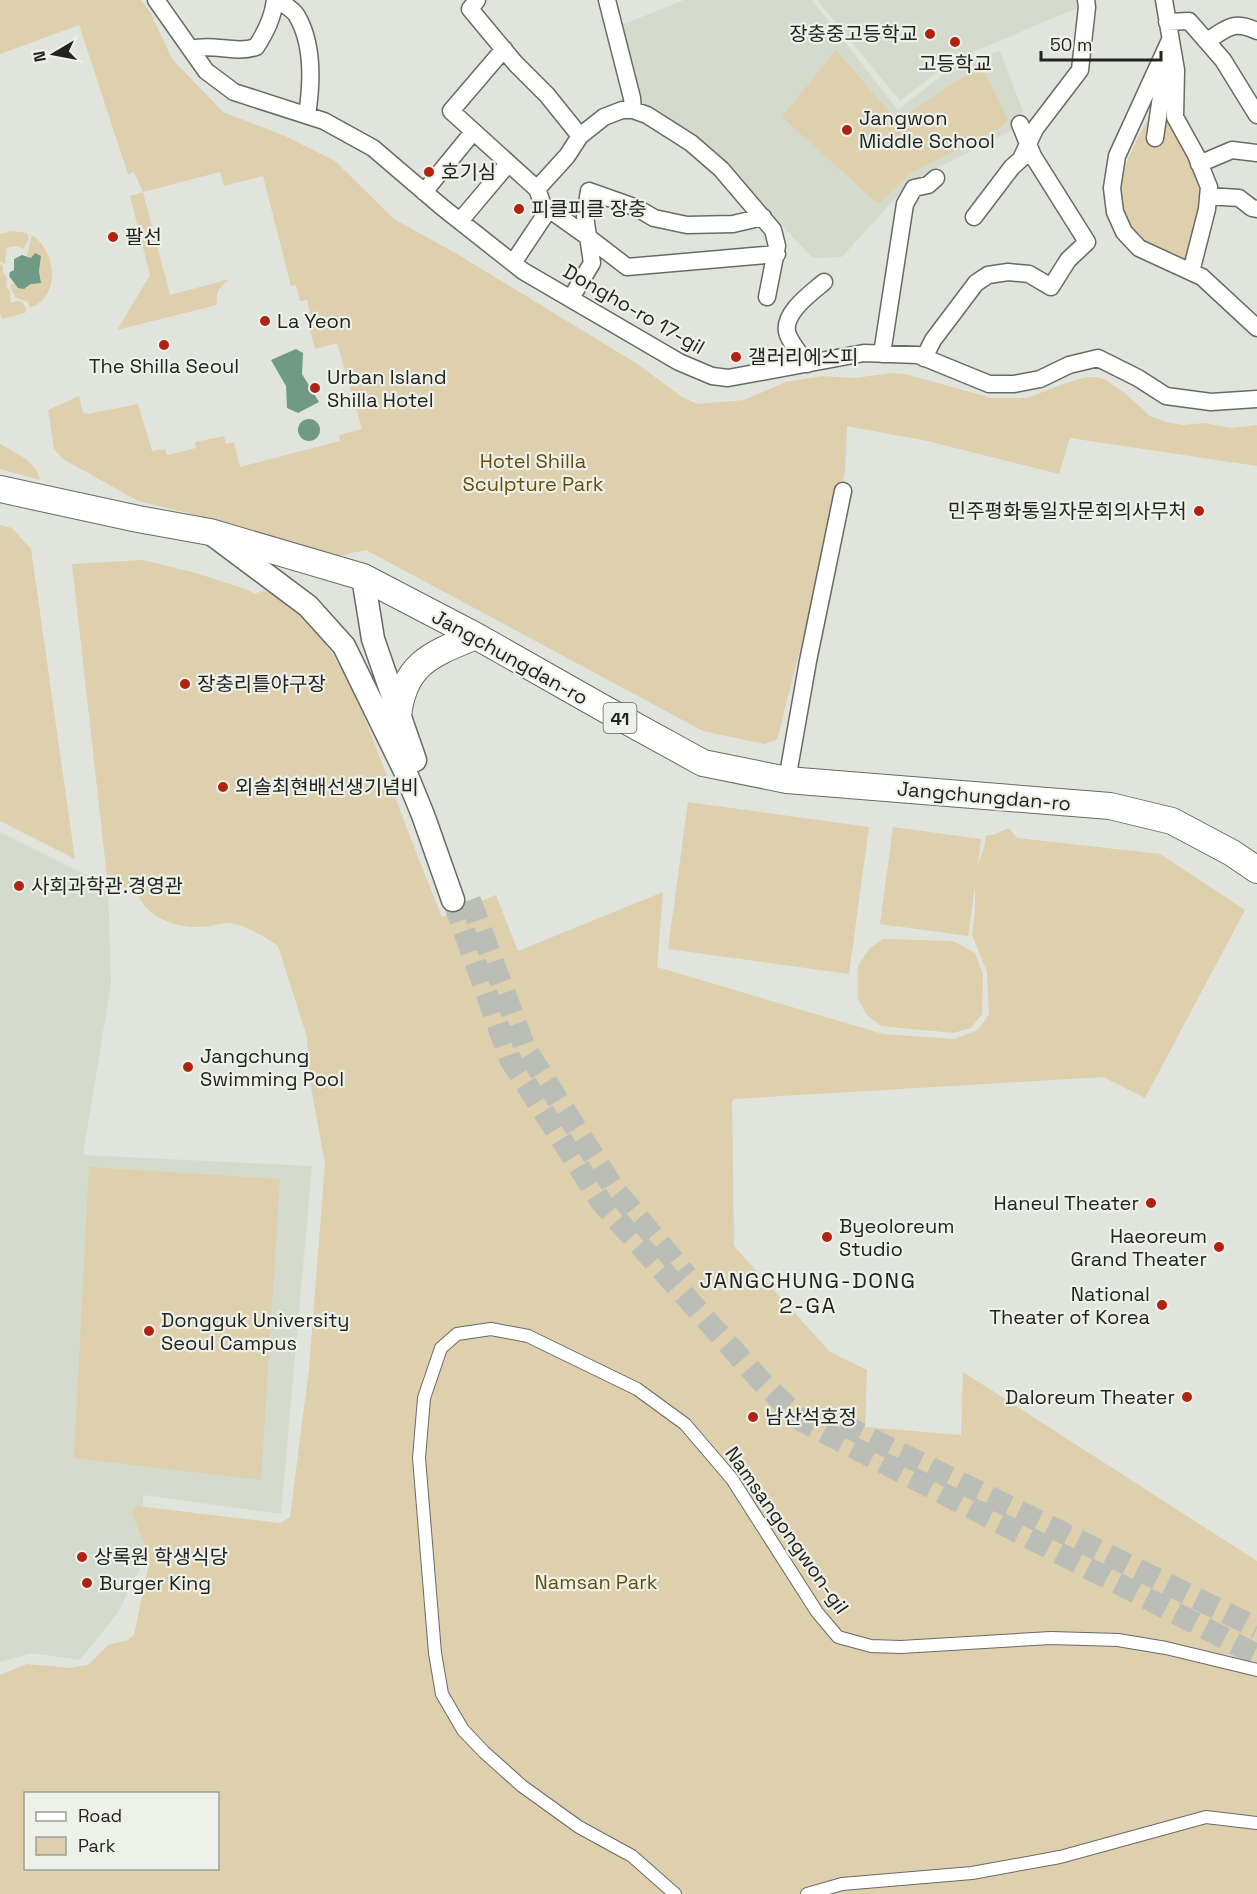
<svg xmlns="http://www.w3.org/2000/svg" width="1257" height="1894" font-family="'Space Grotesk','Noto Sans KR',sans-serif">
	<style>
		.built { fill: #d4dbcc }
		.green { fill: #decfad; fill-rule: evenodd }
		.water { fill: #709a86 }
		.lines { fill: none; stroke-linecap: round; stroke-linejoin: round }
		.secondary-tunnel { stroke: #bbbeb7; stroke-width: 22; stroke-dasharray: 22 11; stroke-linecap: butt }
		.pedestrian-casing { stroke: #686b64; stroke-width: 14 }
		.minor-casing { stroke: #686b64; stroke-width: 19 }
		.secondary-casing { stroke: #686b64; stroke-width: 25 }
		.primary-casing { stroke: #686b64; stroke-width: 28 }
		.pedestrian { stroke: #fff; stroke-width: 12 }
		.minor { stroke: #fff; stroke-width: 16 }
		.secondary { stroke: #fff; stroke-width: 22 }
		.primary { stroke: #fff; stroke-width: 26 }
		.poi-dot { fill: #b12311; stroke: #eef1e9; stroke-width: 2 }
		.labels { text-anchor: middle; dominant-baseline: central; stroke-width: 4.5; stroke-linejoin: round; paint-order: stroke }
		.shield { fill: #eef1e9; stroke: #60625d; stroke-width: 1.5 }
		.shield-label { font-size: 18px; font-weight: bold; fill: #232421 }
		.poi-label { font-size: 20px; fill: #232421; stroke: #eef1e9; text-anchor: start }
		.street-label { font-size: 20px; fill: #232421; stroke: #eef1e9 }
		.park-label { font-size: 20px; fill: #654e09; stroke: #eef1e9 }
		.quarter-label { font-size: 22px; letter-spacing: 1.5px; fill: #232421; stroke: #eef1e9 }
	</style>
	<rect width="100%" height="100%" fill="#e1e4dc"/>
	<!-- built -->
	<path class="built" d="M684,0h128l86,110 52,-41 50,-18 23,60 -14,21 -70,35 -36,23 -61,67 -29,1 -89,-93 -83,-61 -22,-78z
		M817,0h261l1,7 -127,54 -52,40z
		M0,832l108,54 3,97 -28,172 229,11 -31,348 -138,-19 2,64 -28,55 -37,46 -48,-7 -32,9z"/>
	<!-- green -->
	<path class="green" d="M0,0h141l10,14 21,45 51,53 62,24 50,25 59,58 63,35 182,111 43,32 15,7 47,-4 42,-18 36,-6 32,2 39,-5 12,1 87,24h35l39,-15 20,-6h9l9,2 22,15 24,22 16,6 17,3 22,-2 26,5 26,-3v41l-187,-28 -11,36 -132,-33 -80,-15 -2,46 -68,268 -13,4 -61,-13 -337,-181 -27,6 -135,-39 -66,-16 -75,-42 -9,-10 -6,-39 31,-14 4,17 5,1 50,-10 14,47 13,-2 2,6 29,-7 -1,-6 29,-6 2,8 8,-2 6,25 100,-26 -1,-6 23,-6 -25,-86 -22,6 -5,-19 3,-2 -6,-28 -7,1 -4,-16 -5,1 -28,-110 -39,10 -4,-14 -77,20 27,103 60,-16c-10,7 -15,13 -13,26l-100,25 33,-55 -20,-79 13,-4 -9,-20 -6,2 -49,-149 -79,29z
		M836,50l61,71 68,-45 19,-5 24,49 -7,7 -88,45 -35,32 -96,-87z
		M1155,107l16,6 34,76 -12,34 -1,25 -6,18c-19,-10 -45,-20 -58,-38 -24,-35 9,-90 27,-121z
		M12,231l15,2 2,6 -6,10 -6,-3 -11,2 -1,16 -5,-3v-27z
		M32,235c24,16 30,61 -2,73l-2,-6 -13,-5 -5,-11 5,-4 3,6h10l1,-3 12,-5 -2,-9 1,-5 -6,-12 -3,5 -4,-4z
		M0,264l3,2v7l4,5 -1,9 4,4v10l2,2 5,-2 5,1 4,6 -1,5 -23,6 -2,-7z
		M0,444c16,10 36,16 40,36l-40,-11z
		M0,525l12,3 19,21 44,310 -75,-38z
		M143,560l53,13 52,17 7,4c11,-7 19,1 28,7 58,39 83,121 107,183 17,45 34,89 52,133l54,-22 22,56 145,-59 -6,75 226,67 71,5 24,-9 11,-16 -2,-42 -15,-37 3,-25v-23l-7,49 -88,-12 13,-97 88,12 -3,25 6,-16 2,-13h7l16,-7 8,10 143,16 85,56 -100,188 -42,-21 -369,22 -2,3 2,144 96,106 37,18 -2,57 96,8 2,-63 294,189v333h-1257v-219l27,-11 42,4 19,-3 20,-20 20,-5 6,-5 16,-76 -18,-46 5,-7 143,17 10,-6 19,-148 16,-206 -16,-86 -2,-40 -29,-91c-11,-8 -35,-22 -49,-23 -10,0 -19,4 -28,4 -29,1 -57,-11 -66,-39l-27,-2 -36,-322zM26,1794h192v74h-192z
		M688,802l181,25 -20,147 -181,-25z
		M883,939l70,2 22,12 8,22 -1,39 -11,14 -18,5 -72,-7 -15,-12 -8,-15v-33l11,-17z
		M89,1167l191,12 -19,301 -187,-22z"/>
	<!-- water -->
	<path class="water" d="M35,253l6,3 -2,15 2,12 -10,1 -7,5 -6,-1 -9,-12 1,-4 4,-2v-11l8,-4 9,3z
		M296,349l7,4 -1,21 17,28 -21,11 -11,-5 -1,-22 -15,-26z
		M298 430a11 11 0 1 1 22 0a11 11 0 1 1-22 0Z"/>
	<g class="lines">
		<!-- secondary-tunnel -->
		<path class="secondary-tunnel" d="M453,900l57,159 92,144 159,178 41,40 455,234
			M470,900l55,148 90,142 72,86
			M841,1424l416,204"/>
		<!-- pedestrian casing -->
		<g class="pedestrian-casing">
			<path id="pedestrian" d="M675,1894l-43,-38 -53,-29 -57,-41 -38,-34 -21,-22 -21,-36 -7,-41 -16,-195 5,-60 17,-50 16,-14 34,-5 37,7 109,53 48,35 47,55 85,133 21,25 33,9 30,1 150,-9 67,2 48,8 91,22
				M807,1894l35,-10 130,-11 88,-16 146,-40 51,6"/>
		</g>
		<!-- minor casing -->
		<g class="minor-casing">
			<path id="minor" d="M156,0l50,71 28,21 90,29 49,27 69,59 81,64 156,91 33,14 16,2 136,-25 54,2 71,29h25l26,-5 29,-14 29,-7 40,20 28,18 45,6 46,-3
				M279,0c5,5 15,10 18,16 17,29 15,67 10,99
				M477,0l-7,9 45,54 32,32 33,41
				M607,0l25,98 1,12
				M1164,0l12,70 -1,47 21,38 13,32 -2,22 -16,63
				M1167,22l22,-1 34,39 34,55
				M1170,40l-53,116 -5,32 3,24 9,20 15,16 63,29 55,51
				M1207,41c21,-13 25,-21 50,-10
				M191,49c23,-6 44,5 65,-2 10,-15 17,-29 19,-47
				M504,49l-53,62 86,78 6,16 45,32 39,30 150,-13
				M1155,138l9,-62 -2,-11
				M1199,164l33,-14 25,3
				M537,189l30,-33 13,-20 24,-19 18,-7h11l14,5 44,28 30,26 52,61 4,16 -10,51
				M424,192l49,-60
				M1208,196l31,2 13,10 5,1
				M974,217l38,-50 9,-8 14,-30 45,-59 7,-63 -1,-7
				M460,221l48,-57
				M513,263l36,-54
				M571,298l21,-35 -7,-47 4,-25 48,17 17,10 33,7 46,-1 30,-7
				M882,354l23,-150 9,-16 14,-3 8,-7
				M924,358l9,-18 43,-57 12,-8 20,-3 21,2 22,13 17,-27 19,-18 -54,-86 -13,-32
				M807,364c-6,-9 -15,-19 -19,-29 -8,-20 23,-42 36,-53
				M787,780l21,-119 35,-170"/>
		</g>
		<!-- secondary casing -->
		<g class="secondary-casing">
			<path id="secondary" d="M213,535l95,71 36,40 61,125 18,44 30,85
				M363,577l10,62 42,121"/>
		</g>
		<!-- primary casing -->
		<g class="primary-casing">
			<path id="primary" d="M0,489l138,30 72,13 153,45 113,59 127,72 100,55 84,17 323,26 62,15 60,32 25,17
				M398,716c6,-53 34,-62 78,-80"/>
		</g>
		<!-- pedestrian -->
		<use href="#pedestrian" class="pedestrian"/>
		<!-- minor -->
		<use href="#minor" class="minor"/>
		<!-- secondary -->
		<use href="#secondary" class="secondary"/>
		<!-- primary -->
		<use href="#primary" class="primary"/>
	</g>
	<!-- markers -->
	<g class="poi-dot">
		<circle cx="930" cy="34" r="6"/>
		<circle cx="955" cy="42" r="6"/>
		<circle cx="847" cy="130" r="6"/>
		<circle cx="429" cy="172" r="6"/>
		<circle cx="519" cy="209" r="6"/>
		<circle cx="113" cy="237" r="6"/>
		<circle cx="265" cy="321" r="6"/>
		<circle cx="164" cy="345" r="6"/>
		<circle cx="736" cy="357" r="6"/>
		<circle cx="315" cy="388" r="6"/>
		<circle cx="1199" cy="511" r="6"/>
		<circle cx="185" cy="684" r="6"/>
		<circle cx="223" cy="787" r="6"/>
		<circle cx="19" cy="886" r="6"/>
		<circle cx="188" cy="1067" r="6"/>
		<circle cx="1151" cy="1203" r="6"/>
		<circle cx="827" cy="1237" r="6"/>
		<circle cx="1219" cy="1247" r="6"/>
		<circle cx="1162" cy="1305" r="6"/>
		<circle cx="149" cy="1331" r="6"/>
		<circle cx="1187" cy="1397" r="6"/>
		<circle cx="753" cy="1417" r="6"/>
		<circle cx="82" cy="1557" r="6"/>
		<circle cx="87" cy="1583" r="6"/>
	</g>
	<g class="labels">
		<!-- shield labels -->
		<rect class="shield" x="603.5" y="703" width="33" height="30" rx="4.5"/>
		<g class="shield-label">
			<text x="620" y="718">41</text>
		</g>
		<!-- poi labels -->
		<g class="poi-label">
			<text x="918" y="34" text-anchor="end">장충중고등학교</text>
			<text x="955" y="64" text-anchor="middle">고등학교</text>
			<text x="859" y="118">Jangwon<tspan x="859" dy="23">Middle School</tspan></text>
			<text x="441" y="172">호기심</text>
			<text x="531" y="209">피클피클 장충</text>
			<text x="125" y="237">팔선</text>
			<text x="277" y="321">La Yeon</text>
			<text x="748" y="357">갤러리에스피</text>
			<text x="164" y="366" text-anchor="middle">The Shilla Seoul</text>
			<text x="327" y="377">Urban Island<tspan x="327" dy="23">Shilla Hotel</tspan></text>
			<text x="1187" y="511" text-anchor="end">민주평화통일자문회의사무처</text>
			<text x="197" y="684">장충리틀야구장</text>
			<text x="235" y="787">외솔최현배선생기념비</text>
			<text x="31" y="886">사회과학관.경영관</text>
			<text x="200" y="1056">Jangchung<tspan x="200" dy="23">Swimming Pool</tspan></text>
			<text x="1139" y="1203" text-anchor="end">Haneul Theater</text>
			<text x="839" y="1226">Byeoloreum<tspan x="839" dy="23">Studio</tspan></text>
			<text x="1207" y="1236" text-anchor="end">Haeoreum<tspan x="1207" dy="23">Grand Theater</tspan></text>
			<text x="1150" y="1294" text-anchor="end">National<tspan x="1150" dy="23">Theater of Korea</tspan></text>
			<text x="161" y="1320">Dongguk University<tspan x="161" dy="23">Seoul Campus</tspan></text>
			<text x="1175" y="1397" text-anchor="end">Daloreum Theater</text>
			<text x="765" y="1417">남산석호정</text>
			<text x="94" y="1557">상록원 학생식당</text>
			<text x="99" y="1583">Burger King</text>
		</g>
		<!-- street labels -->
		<g class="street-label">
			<text transform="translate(634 309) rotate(30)">Dongho-ro 17-gil</text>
			<text transform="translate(510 657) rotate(29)">Jangchungdan-ro</text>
			<text transform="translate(984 796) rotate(5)">Jangchungdan-ro</text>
			<text transform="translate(787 1530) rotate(55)">Namsangongwon-gil</text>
		</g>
		<!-- park labels -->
		<g class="park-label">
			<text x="533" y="461">Hotel Shilla<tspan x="533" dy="23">Sculpture Park</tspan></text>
			<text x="596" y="1582">Namsan Park</text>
		</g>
		<!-- quarter labels -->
		<g class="quarter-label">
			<text x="808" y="1280">JANGCHUNG-DONG<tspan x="808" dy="25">2-GA</tspan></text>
		</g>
	</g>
	<!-- legend -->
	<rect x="24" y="1792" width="195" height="78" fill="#eef1e9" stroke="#9d9f99" stroke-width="1.5"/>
	<rect x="36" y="1812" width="30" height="9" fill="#ffffff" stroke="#9d9f99" stroke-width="1.5"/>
	<text x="78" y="1822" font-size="18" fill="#232421">Road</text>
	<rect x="36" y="1837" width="30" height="18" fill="#decfad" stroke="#9d9f99" stroke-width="1.5"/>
	<text x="78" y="1852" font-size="18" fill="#232421">Park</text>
	<!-- north arrow -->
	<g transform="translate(54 54) rotate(260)" stroke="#eef1e9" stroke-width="4.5" paint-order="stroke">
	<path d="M0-4.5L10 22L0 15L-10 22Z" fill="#232421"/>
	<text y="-9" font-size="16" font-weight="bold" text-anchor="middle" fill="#232421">N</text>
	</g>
	<!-- scale -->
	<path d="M1041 51v9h120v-9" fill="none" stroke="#232421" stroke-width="3"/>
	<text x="1050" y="51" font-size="18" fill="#232421" stroke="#eef1e9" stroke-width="4.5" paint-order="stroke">50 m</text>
</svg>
